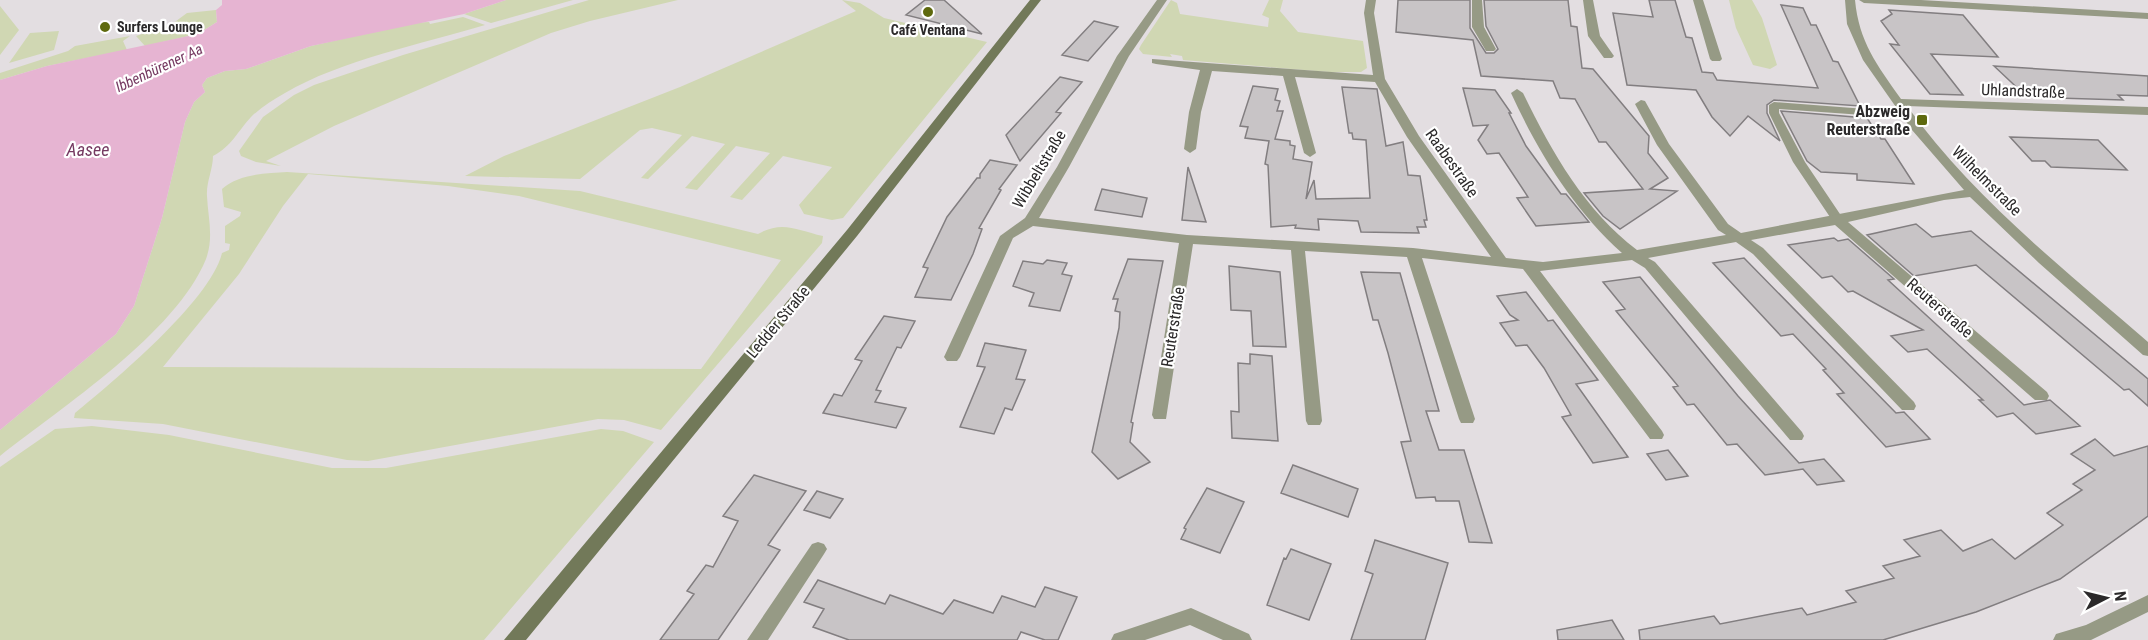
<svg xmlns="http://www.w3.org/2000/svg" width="2148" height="640" font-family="'Roboto Condensed',sans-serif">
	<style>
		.green { fill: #d0d7b3; fill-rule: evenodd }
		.water { fill: #e6b4d2 }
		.building { fill: #c8c4c6; stroke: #827e80; stroke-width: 1.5 }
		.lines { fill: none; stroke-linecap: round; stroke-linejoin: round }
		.lane { fill: #969a85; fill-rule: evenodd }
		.street { fill: #969a85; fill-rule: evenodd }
		.secondary { fill: #727959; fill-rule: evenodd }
		.poi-dot { fill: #5e690e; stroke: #fff; stroke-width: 2 }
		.labels { text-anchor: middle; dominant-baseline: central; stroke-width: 4.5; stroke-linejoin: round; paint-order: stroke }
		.far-poi-label { font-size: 14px; font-weight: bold; fill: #2b292a; stroke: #fff; text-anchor: start }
		.far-water-label { font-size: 15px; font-style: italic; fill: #753961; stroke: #fff }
		.street-label { font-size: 16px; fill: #2b292a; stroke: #fff }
		.poi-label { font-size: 16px; font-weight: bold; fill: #2b292a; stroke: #fff; text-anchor: end }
		.water-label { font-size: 18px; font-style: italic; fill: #753961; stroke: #fff }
	</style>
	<rect width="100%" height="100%" fill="#e3dee1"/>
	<!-- green -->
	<path class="green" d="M506,0h67l-82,23 -27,-9z
		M589,0h89l-88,21 -39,12 -217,93 -68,35 15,5 -25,-4 -15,-6 -2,-5 24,-34 31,-22 20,-10 89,-30z
		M842,0l18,3 24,15 103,24 -144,176 -11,2 -28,-6 -5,-9 33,-38 -49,-11 -41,44 -12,-3 40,-44 -34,-7 -39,44 -12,-2 40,-44 -33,-8 -44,43 -7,-1 41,-43 -30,-7 -12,2 -60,49 -115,-3 39,-20 176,-69 176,-76z
		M1171,0l6,3 3,11 88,13 1,-9 -7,-3 7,-15h14l-3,11 18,21 65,9 4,27 -6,4h-32l-146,-12 -1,-4 -12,-2 2,3 -29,-3 -4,-5 2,-4z
		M1729,0h23l10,18 15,47 -7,4 -17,-4 -17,-37z
		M0,6l19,24 -19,25z
		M216,10l1,12 -19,12 -53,12 -9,-10 36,-12 15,-11z
		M463,17l22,8c-63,19 -144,35 -200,68 -12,7 -24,14 -34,24 -13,14 -20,30 -38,39 0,13 -7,27 -6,40 1,22 7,41 -1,63 -30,74 -144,148 -206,197v-26l116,-96 18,-28 28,-88 23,-96 9,-20 11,-10 -3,-7 5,-7 18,-7 21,-2 65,-23 101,-23 17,-1 1,2z
		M59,31l-5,19 -45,13 21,-30z
		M130,36l-7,5 4,9 -80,16 -47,14v-7l68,-22 7,-5z
		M287,172l293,19 178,43c24,-14 39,-4 65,2l-1,7 -161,187 -37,-10 -26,-1 -230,42 -21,-1 -184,-36 -89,-6 1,-5c38,-31 136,-113 147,-160l7,-3 1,-6 -5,-1v-17l15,-10 1,-4 -17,-5 -2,-18c16,-15 45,-16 65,-17zM308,174l140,12 71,10 262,64 -80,109 -538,-2 76,-93 44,-68z
		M92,426l77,9 163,33h54l215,-39 22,2 31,11 -170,198h-484v-173l55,-38z"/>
	<!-- water -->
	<path class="water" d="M222,0h284l-42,14 -153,32 -65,23 -21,2 -18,7 -5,7 3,7 -11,10 -9,20 -23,96 -28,88 -18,28 -116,96v-350l47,-14 151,-32 19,-12 -1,-12 6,-5z"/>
	<!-- building -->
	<path class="building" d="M925,0h19l38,34 -76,-19z
		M1398,0h72v28l16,25h8l4,-4 -12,-23 -2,-26h84l3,26 6,1 5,41 11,1 56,67 -1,17 20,25 -18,11 27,2 -57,38 -17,-13 -19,-23 59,-4 -37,-47h-7l-24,-43 -15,-1 -7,-17 -72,-5 -8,-36 -77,-8z
		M1649,0h26l11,37 6,1 10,34 11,1 4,7 101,8 -37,-83 22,3 8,17h5l17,36 5,1 22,44 -86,-6 -7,5v8l13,28 -32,-25 -18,20 -18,-19 -16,-27 -69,-5 -14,-72 40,4z
		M1889,10l74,5 35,42 -67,-3 32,41 -33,-1 -40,-50 9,1 -18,-24 11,-7z
		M1094,21l24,6 -30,34 -26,-6z
		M1994,66l154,10v20l-30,-1 5,5 -96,-3z
		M1060,77l22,5 -26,30 5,1 -41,48 -14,-26z
		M1253,86l25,3 -3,11 5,1 -3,10h6l-8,28 15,2v4l5,1 -2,13 19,3 -6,37 8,-19 2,19 54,-1 -4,-58 -13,-1 -1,-6h-3l-7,-46 35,2 9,57 17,-4 5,33 12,1 7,44h-3l2,7h-9l2,6 -58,-1 -3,-11 -40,-2 1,11 -24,-2 1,-3 -25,2 -3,-62 -3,-1 4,-23 -24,-3 3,-11 -8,-1z
		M1463,88l32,2 16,23h-2l17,33 35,48h5l23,28 -53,4 -19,-28 11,-1 -29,-44 -12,1 -9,-14 10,-15 -15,1z
		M1781,111l86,7 14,21h4l29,45 -57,-4v-6l-36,-2 -14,-11z
		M2010,137l88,3 29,30 -76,-3 -6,-6h-13z
		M990,160l27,5 -18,24 2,1 -22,38 3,1 -9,25 -22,46 -36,-3 13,-29 -5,-1 24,-50 30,-39h3v-4z
		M1188,167l18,55 -24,-2z
		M1102,189l45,9 -5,19 -47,-7z
		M1916,224l16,13 39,-6 177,148v27l-19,-17 -5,1 -148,-125 -62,11 -47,-41z
		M1834,238l4,3 10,-2 46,40 -6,1 136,125 26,-5 30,26 -44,8 -23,-21 -16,4 -18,-17h4l-56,-51 -19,3 -17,-16 32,-6 -70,-39 -5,1 -16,-16 -10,2 -34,-33z
		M1744,258l152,155 8,-1 26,27 -44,8 -49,-53 7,-1 -21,-23 3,-1 -33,-35 -12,2 -68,-73z
		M1128,259l35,2 -32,161 2,1 -3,19 20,20 -32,17 -26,-27 27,-124 1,-16 -5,-1 3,-12h-5z
		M1047,260l20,3 -5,11 10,2 -12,35 -31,-5 5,-13 -21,-7 10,-25 20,3z
		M1229,266l51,6 6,75 -33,-1 -2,-35 -20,-1z
		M1361,272l39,1 39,138h-13l13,39h25l28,93 -23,-1 -10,-41h-23l-1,-4 -19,1 -15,-56 10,-1 -23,-88 -10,-33h-5z
		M1640,277l98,119 61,67 25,-4 20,22 -27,4 -14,-16 -38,6 -28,-31 -10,1 -33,-41 -7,1 -14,-18 5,-1 -62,-75 9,-2 -22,-27z
		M1526,292l22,29 5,-1 45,60 -22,4 52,73 -35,6 -31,-46 9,-2 -27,-47 -17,-23 -11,1 -16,-23 18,-3 -8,-5 -13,-19z
		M884,316l31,5 -14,27 -4,-1 -21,43 5,1 -6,11 31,6 -10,20 -73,-15 11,-19 8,2 20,-35 -7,-2z
		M985,343l41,7 -10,29 9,1 -13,30 -7,-2 -11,26 -34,-7 25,-60 -8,-1z
		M1250,354l22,2 6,85 -46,-3 -1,-27 8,1 -1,-49 12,1z
		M2095,439l19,17 34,-10v70l-88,63 -84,33 -93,28h-243l-1,-10 75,-14 6,8 82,-16 5,7 49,-13 -10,-11 48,-13 -11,-12 37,-10 -16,-16 37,-10 22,21 29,-12 23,20 48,-34 -16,-12 35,-23 -9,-6 22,-14 -24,-16z
		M1668,450l20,26 -22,4 -19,-26z
		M1293,465l65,24 -10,28 -67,-24z
		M754,475l52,16 -38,54 12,5 -62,90h-58l34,-46 -7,-3 19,-26 7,2 25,-46 -15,-5z
		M1207,488l37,14 -24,51 -39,-14 5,-10 -2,-1z
		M817,491l26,8 -13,19 -26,-8z
		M1375,540l73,23 -23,77h-74l22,-66 -8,-3z
		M1291,549l40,15 -22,56 -42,-15 17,-47 2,1z
		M818,580l67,24 5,-9 53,19 11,-14 39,13 9,-17 33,11 10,-20 32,10 -19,43h-13l-24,-8 -4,8h-168l-36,-13 11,-18 -20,-7z
		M1612,620l12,20h-66l-1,-10z"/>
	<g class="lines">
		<!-- lane -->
		<path class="lane" d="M1774,102l131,10 6,3 -6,3 -126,-9v4l26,49 39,58 -2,3h-8l-41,-61 -24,-49v-8z"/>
		<!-- street -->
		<path class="street" d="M1157,0h10l-38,56 -60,111 -30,51 148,17 226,13 78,9 -84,-120 -32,-55 -80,-5 21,76 -6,4 -6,-4 -21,-77 -71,-5 -11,41 -5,37 -6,4 -6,-4 5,-37 11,-42 -44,-6 -4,-1v-4l221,16 -9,-62 2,-13h10l-2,13 11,66 34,57 87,122 37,4 79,-9c-49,-44 -84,-101 -111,-160l6,-4 6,4c28,58 62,118 114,157l89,-15 -8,-5 -61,-85 -22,-41 6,-4 4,1 24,43 59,80 13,9 223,-43 -52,-60 -49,-70 -16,-36 -2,-24h10c4,42 22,65 46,99l247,8v8l-241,-9c66,92 156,162 241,236v14l-5,-1 -104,-92 -69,-66 -26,3 -96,22 199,170 2,4 -2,4h-12l-200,-175 -84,15 12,8 151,154 2,4 -2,4h-12l-149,-156 -17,-12 -88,16 7,4 147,170 2,4 -2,4h-12l-145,-172 -13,-8 -92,11 122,160 2,4 -2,4h-12l-127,-170 -101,-11 53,161 -2,4h-12l-2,-4 -52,-162 -102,-6 17,170 -2,4h-12l-2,-4 -15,-171 -98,-6 -27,175h-12l-2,-4 27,-172 -146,-17 -20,12 -53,119 -3,4h-10l-3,-4 56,-121 25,-18 32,-51 60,-111z
			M1472,0h10l2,27 12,22 -2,2h-8l-14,-24z
			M1583,0h10l7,36 14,20 -2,2h-8l-16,-22z
			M1693,0h10l19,59 -2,2h-8l-2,-2z
			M1859,0h62l227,13v6l-284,-16z
			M818,542l6,2 3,5 -3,5 -56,86h-21l65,-96z
			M2148,595v17l-57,28h-38l3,-6 30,-9z
			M1191,608l58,26 3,6h-29l-33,-15 -45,15h-34l3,-6z"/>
		<!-- secondary -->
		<path class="secondary" d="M1030,0h11l-184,236 -331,404h-22l343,-410z"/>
	</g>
	<!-- markers -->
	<g class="poi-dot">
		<circle cx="928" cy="12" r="6"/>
		<circle cx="105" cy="27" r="6"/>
		<rect x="1916" y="114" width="12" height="12" rx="3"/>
	</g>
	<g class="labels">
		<!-- far-poi labels -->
		<g class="far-poi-label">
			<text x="117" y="27">Surfers Lounge</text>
			<text x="928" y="30" text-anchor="middle">Café Ventana</text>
		</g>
		<!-- far-water labels -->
		<g class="far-water-label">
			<text transform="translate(159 68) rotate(-25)">Ibbenbürener Aa</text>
		</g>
		<!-- street labels -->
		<g class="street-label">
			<text transform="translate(2023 91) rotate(2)">Uhlandstraße</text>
			<text transform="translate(1452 163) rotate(55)">Raabestraße</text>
			<text transform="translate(1039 169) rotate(-59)">Wibbeltstraße</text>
			<text transform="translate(1987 181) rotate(45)">Wilhelmstraße</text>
			<text transform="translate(1940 308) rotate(41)">Reuterstraße</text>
			<text transform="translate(778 322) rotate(-50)">Ledder Straße</text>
			<text transform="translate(1173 327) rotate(-81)">Reuterstraße</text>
		</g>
		<!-- poi labels -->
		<g class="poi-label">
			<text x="1910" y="111">Abzweig<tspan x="1910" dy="18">Reuterstraße</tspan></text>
		</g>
		<!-- water labels -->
		<g class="water-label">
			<text x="88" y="149">Aasee</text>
		</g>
	</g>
	<!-- north arrow -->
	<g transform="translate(2106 598) rotate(83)" stroke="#ffffff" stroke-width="4.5" paint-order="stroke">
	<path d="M0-4.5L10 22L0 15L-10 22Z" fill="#2b292a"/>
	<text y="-9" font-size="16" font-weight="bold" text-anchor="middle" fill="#2b292a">N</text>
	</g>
</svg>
